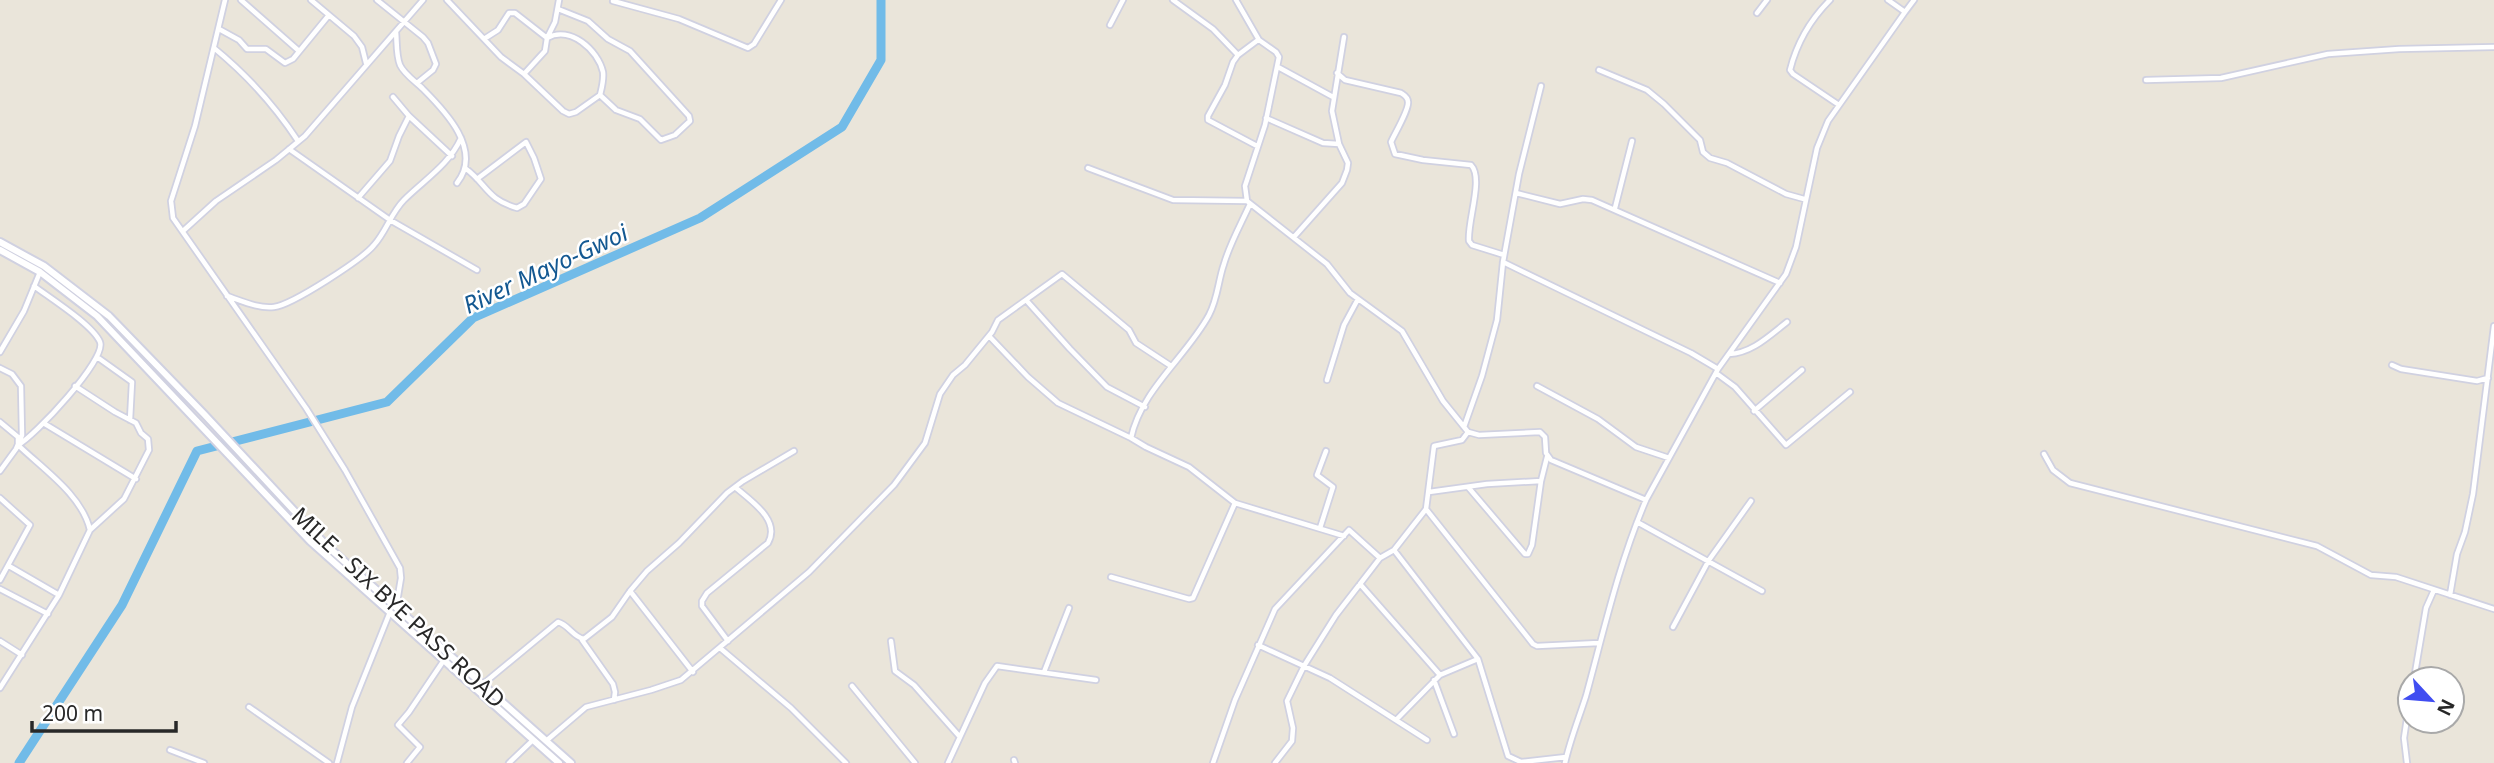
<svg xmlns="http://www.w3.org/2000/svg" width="2494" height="763" font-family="'Noto Sans',sans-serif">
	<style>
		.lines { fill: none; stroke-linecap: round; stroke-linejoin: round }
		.river { stroke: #71bbe8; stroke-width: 9 }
		.minor-casing { stroke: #d0d1e1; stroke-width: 8 }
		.tertiary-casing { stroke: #d0d1e1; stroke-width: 10 }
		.minor { stroke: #fff; stroke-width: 4.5 }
		.tertiary { stroke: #fff; stroke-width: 6 }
		.labels { text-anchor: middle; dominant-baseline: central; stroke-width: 5; stroke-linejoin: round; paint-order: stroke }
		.street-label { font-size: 23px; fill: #282828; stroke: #fff }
		.water-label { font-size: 24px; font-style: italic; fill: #135891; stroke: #fff }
	</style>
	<rect width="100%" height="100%" fill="#eae5da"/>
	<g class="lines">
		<!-- river -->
		<path class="river" d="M19,763l103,-158 75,-154 190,-49 86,-84 227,-100 142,-91 39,-67v-60"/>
		<!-- minor casing -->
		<g class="minor-casing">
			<path id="minor" d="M225,0l-30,126 -24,75 2,17 133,190 39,62 55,98 1,10 -5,30
				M241,0l58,51
				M311,0l43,36 8,11 4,16
				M377,0l46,37 5,6 8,21 -3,6 -16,13
				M447,0l54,57 23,17 39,37 6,3 7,-2 24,-17c2,-8 4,-15 3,-23 -5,-22 -33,-47 -56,-34
				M1173,0l40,29 25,26
				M1236,0l23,40 17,12 3,5 -14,68 -20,61 2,15 80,63 23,29 52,38 41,70 25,31 11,3 61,-3 5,5 1,16 5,7 95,40
				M1830,0c-20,20 -33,42 -40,70l3,4 46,31
				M613,1l66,18 69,29 6,-4 27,-44
				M558,9l30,12 20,18 22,12 59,65 1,5 -15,14 -14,5 -21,-21 -24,-9 -16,-15
				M1905,12l9,-12
				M1757,13l10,-13
				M1110,25l13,-25
				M219,29l20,11 8,9h19l19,14 8,-4 36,-44
				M396,32c1,10 0,23 4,33 4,9 16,17 23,24 22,22 60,61 34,94
				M484,39l14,-9 11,-17h6l32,25
				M214,48c33,27 61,58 84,93
				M1278,67l55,30
				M1599,70l48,20 17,14 36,36 3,12 7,6 17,5 59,31 18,5
				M1337,73l8,7 56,13c3,2 7,4 7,9 1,8 -13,31 -17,40l4,12 28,6 48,5c13,13 -4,57 -2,76l3,4 32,10
				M524,74l21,-23 2,-13 8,-16 4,-22
				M2146,80l75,-2 107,-24 71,-5 95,-2
				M393,97l16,19 43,40
				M1266,118l57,25 16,1
				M1257,146l-49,-26v-4l17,-31 8,-23 5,-7 20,-15
				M289,149l101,71 87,50
				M465,168c22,16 21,31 52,40l7,-4 17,-25 -7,-21 -8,-16 -49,37
				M1088,168l85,32 74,1
				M1516,193l44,11 23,-5 9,1 188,83
				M358,198l32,-37 9,-25 10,-20
				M1615,208l17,-67
				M183,231l33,-30 60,-41 29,-24 118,-136
				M1294,237l48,-54 5,-13 1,-7 -9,-19 -7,-33 12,-74
				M1503,262l188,91 27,16
				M227,296c15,5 32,13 47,11 18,-2 89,-48 100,-62 12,-13 17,-32 30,-45 20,-20 45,-35 57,-62
				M1026,300l44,49 37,38 38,20
				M989,336l39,41 30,26 73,35
				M0,352l24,-41 16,-39
				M1729,354c23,-1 40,-18 58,-32
				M97,357l35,25 -2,38
				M2392,365l9,4 76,12 11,-3
				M0,368l12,6 9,12 1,49 -6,14 -16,22
				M1716,373l19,14 51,58 64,-53
				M1327,380l17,-55 14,-26
				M1537,386l61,33 38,28 33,11
				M1754,411l48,-41
				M0,422l18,15v8c25,24 64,50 72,85
				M45,424l91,55
				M1464,427l18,-51 15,-56 6,-58 16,-88 22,-88
				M18,445c16,-8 89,-86 82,-103 -7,-17 -50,-44 -66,-56
				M2044,454l9,16 17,13 247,63 54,29 25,2 98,32
				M1468,487l57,67h3l4,-9 9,-64 6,-24
				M1429,492l58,-8 54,-3
				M0,498l30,27 -30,55
				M1235,503l-46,-36 -43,-20 -15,-9c10,-48 56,-82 78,-123 9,-17 9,-34 15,-51 6,-21 17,-40 26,-60
				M1426,509l107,135 4,2 62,-3
				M1637,522l125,69
				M1320,528l13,-41 -16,-12 9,-24
				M1394,550l84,109 30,97 13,6 45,-5
				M9,566l50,29
				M1111,577l78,22 4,-1 42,-95 109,33
				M1360,584l80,91
				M0,589l48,25
				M630,591l63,81
				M2450,595l7,-41 8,-22 8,-38 21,-168
				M1673,627l36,-67 42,-59
				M582,640l31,44 2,8 -1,8
				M0,641l22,14
				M728,641l-26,-35v-5l5,-8 61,-50c13,-23 -17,-42 -33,-56
				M891,641l4,30 19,14 46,52
				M1258,645l72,33 97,62
				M720,648l71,60 55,55
				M1044,672l25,-64
				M2414,679l12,-71 8,-18
				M1434,680l20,54
				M483,684l75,-62c11,3 15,15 26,17l28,-22 18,-26 17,-20 32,-28 48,-50 16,-12 51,-30
				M852,686l63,77
				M0,688l59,-93 31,-65 34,-31 25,-49 -1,-11 -7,-6 -5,-10 -21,-11 -40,-26
				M249,707l80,56
				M1396,720l44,-45 38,-16
				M546,741l40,-34 65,-17 30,-10 128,-108 85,-87 31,-42 15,-49 13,-19 12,-10 27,-33 6,-12 64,-46 67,56 7,13 35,23
				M170,750l34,13
				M1014,760l1,3
				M337,763l15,-56 38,-95
				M407,763l13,-16 -22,-22 11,-13 35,-52
				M509,763l24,-23
				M948,763l37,-80 12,-17 99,14
				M1213,763l22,-63 40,-91 74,-79 31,28
				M1275,763l17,-22 1,-13 -6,-27 17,-35 32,-51 24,-31 20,-26 14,-8 32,-41 8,-63 28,-6 6,-8
				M1565,763c5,-23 14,-45 21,-67 18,-66 33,-133 60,-196l72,-131 68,-95 10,-27 21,-99 11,-27 77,-109 -17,-12
				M2407,763l-3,-25 6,-40"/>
		</g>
		<!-- tertiary casing -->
		<g class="tertiary-casing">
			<path id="tertiary" d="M0,242l44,24 65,50 95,98 122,131 245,218
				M0,250l40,22 57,44 213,225 249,222"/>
		</g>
		<!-- minor -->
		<use href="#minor" class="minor"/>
		<!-- tertiary -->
		<use href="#tertiary" class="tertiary"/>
	</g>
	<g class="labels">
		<!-- street labels -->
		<g class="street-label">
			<text transform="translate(399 607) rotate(43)">MILE - SIX BYE PASS ROAD</text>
		</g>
		<!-- water labels -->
		<g class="water-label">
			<text transform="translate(545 268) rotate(-25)">River Mayo-Gwoi</text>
		</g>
	</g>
	<!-- north arrow -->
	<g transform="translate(2431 700) rotate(116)"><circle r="33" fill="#ffffff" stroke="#a9a9a9" stroke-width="2"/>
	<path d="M0-5L12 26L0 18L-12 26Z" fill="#404df1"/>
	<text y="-10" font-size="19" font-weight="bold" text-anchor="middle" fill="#282828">N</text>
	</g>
	<!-- scale -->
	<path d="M32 721v10h144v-10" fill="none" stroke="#282828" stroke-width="3.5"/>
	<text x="42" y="721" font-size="21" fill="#282828" stroke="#ffffff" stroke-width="5" paint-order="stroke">200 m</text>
</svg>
